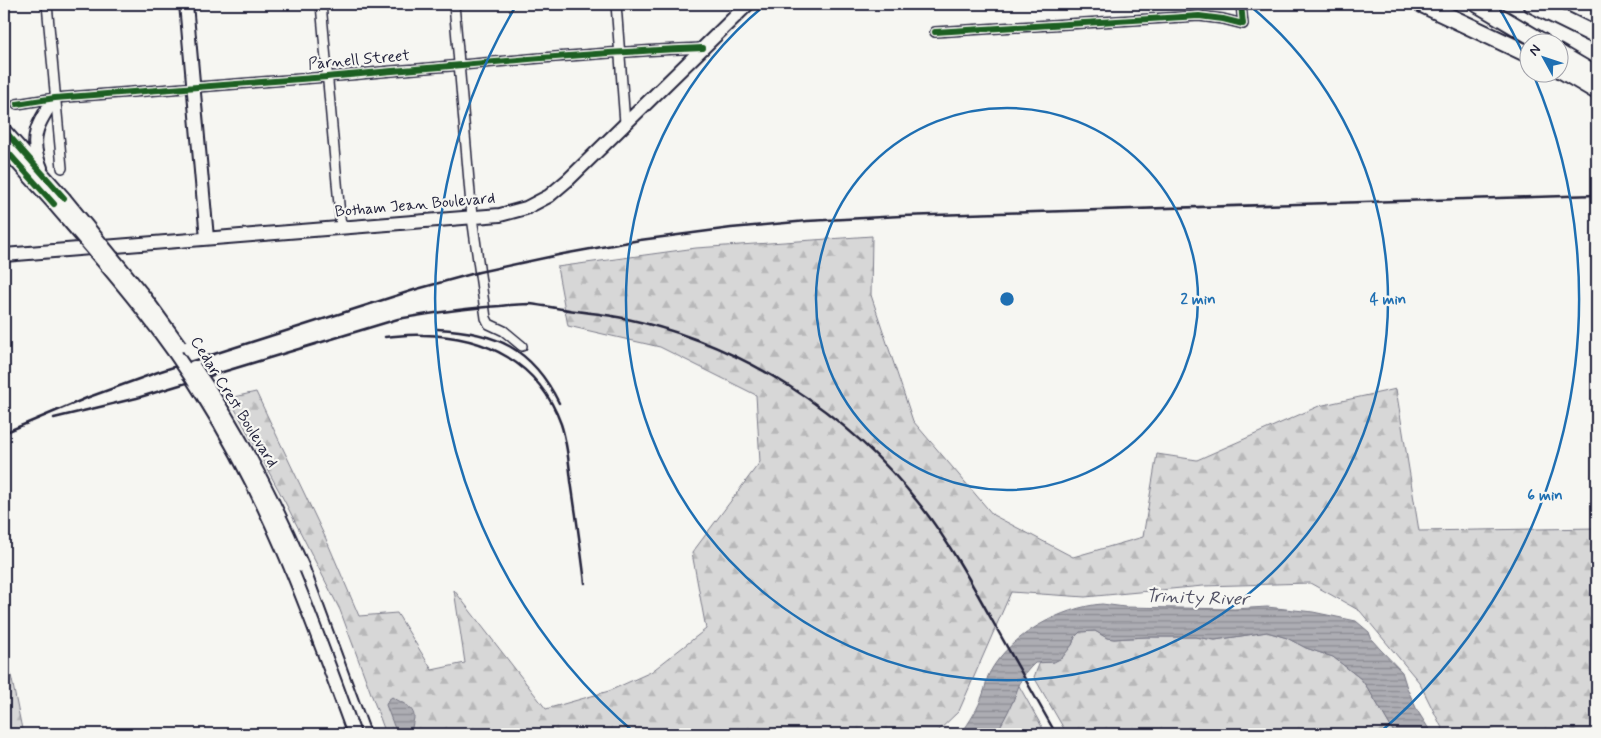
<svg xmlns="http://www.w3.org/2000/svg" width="1601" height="738" font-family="Mynerve,sans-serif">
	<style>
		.forest { fill: url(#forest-firs); stroke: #7c7c89 }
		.water { fill: url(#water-rules); stroke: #757583 }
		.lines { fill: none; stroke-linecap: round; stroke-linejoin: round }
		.street-casing { stroke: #22223b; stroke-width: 12 }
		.secondary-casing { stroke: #22223b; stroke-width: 16 }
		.highway-casing { stroke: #22223b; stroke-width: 20 }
		.street { stroke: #f6f6f2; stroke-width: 9 }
		.secondary { stroke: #f6f6f2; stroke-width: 12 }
		.highway { stroke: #f6f6f2; stroke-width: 16 }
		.rail { stroke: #22223b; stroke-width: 2.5 }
		.secondary-bridge-casing { stroke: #22223b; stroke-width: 16; stroke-linecap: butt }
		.secondary-bridge { stroke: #f6f6f2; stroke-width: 12 }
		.cycleway-casing { stroke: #f6f6f2; stroke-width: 9 }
		.cycleway { stroke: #1b5e20; stroke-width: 6 }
		.ring { fill: none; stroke: #1f6fb2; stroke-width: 2.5 }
		.labels { text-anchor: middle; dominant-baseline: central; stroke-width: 4.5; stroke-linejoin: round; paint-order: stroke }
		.street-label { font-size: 16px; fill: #22223b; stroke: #f6f6f2 }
		.water-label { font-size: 18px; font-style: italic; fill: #535365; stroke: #f6f6f2 }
		.centre { fill: #1f6fb2; stroke: #f6f6f2; stroke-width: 2.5 }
		.ring-label { font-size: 15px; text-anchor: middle; font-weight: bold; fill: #1f6fb2; stroke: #f6f6f2; stroke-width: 4.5; stroke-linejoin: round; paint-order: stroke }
	</style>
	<defs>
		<pattern id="forest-firs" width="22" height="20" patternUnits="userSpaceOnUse" patternTransform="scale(1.25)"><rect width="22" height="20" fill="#d7d7d7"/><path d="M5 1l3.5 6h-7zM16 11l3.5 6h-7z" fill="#b8b8b9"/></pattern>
		<pattern id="water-rules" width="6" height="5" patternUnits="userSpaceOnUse" patternTransform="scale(1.25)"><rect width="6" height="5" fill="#adadb3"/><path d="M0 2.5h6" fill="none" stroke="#8c8c93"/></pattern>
	</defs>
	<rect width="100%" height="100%" fill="#f6f6f2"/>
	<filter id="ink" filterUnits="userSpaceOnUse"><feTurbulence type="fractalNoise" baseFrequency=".02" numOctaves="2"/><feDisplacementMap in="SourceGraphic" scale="10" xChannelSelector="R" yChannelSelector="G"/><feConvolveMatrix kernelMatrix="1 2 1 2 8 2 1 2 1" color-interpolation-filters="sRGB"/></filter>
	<g filter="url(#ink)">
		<!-- forest -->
		<path class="forest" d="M872,236l-1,59 42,126 80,94 80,42 70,-20 14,-83 40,6 122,-54 77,-17 23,142 178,-3v206h-152l-26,-52 -59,-71 -50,-28 -107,3 -118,11 -74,-5 -52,119 -24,23h-549l-46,-124 -55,-108 -56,-104 27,-6 70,147 33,77 38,-3 35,57 33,-7 -11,-73 92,119 63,-18 42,-19 55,-43 -14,-76 68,-91 -4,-67 -96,-48 -92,-21 -11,-59 139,-19z
			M1095,631l12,7 7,1 32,-2h49l20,3 52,-8 20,6 19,10 27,9 28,22 8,11 26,44h-328l-33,-57 6,-15h14l18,-17 3,-8 5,-5z
			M4,641l19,93h-19z
			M1018,684l28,50h-50l17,-34z"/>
		<!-- water -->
		<path class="water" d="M1102,604l23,3 109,2 33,-2 46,5 43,9 13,11 3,8 8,9 22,23 5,16 10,22 15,24h-37l-26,-44 -8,-11 -28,-22 -27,-9 -19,-10 -20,-6 -52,8 -20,-3h-49l-32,2 -7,-1 -12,-7 -15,1 -5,5 -3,8 -10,13 -8,4 -19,1c-15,14 -15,21 -22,38 -5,12 -11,22 -17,33h-35c9,-13 17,-25 22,-40 3,-7 3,-16 7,-22 20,-37 72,-65 112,-68z
			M392,697c8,5 23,10 22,21 -1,6 -3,10 -2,16h-15l-11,-29 2,-5z"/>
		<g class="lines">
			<!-- street casing -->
			<g class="street-casing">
				<path id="street" d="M47,4l15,164
					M321,4l20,223
					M454,4l18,213 14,101 3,6 15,7 18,15
					M616,4l9,119
					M935,32l264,-16 24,3 20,5 -2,-20
					M17,104l38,-6c91,-7 181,-14 272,-21 125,-11 250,-24 376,-29"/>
			</g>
			<!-- secondary casing -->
			<g class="secondary-casing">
				<path id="secondary" d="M186,4l21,234
					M4,130l60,68
					M4,148l50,56
					M41,168c-13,-30 -3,-46 14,-70
					M4,255l496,-40 26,-7 23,-12 20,-17 179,-175
					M302,566l62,168"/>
			</g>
			<!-- highway casing -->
			<g class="highway-casing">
				<path id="highway" d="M1422,4l106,50
					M1478,4l64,38
					M1532,4l65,32
					M1558,53l39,23
					M1558,68l39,23"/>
			</g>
			<!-- street -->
			<use href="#street" class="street"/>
			<!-- secondary -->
			<use href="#secondary" class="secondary"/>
			<!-- highway -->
			<use href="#highway" class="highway"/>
			<!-- rail -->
			<path class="rail" d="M437,329c59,3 95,19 122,74
				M385,337c13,-1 26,-3 38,-2 63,1 116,28 138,89 6,18 8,38 10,57 5,34 10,68 14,102
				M54,418l83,-20 261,-79c34,-6 67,-11 102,-13 10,-1 20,-2 30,-2 15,2 31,5 46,7 16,2 32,4 47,7 118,25 224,93 298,188 28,36 50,76 72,116 21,38 42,75 63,112
				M4,433l85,-36 69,-25 259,-83 62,-17 84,-18 77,-14 91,-12 76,-7 94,-5 696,-21"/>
			<!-- secondary-bridge casing -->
			<g class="secondary-bridge-casing">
				<path id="secondary-bridge" d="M64,198l79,97 37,51
					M54,204c54,63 108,124 151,195 67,106 106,218 149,335
					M194,367c44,62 78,130 108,199"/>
			</g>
			<!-- secondary-bridge -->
			<use href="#secondary-bridge" class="secondary-bridge"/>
			<!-- cycleway casing -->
			<g class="cycleway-casing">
				<path id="cycleway" d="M935,32l264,-16 24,3 20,5 -2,-20
					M17,104l38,-6c91,-7 181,-14 272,-21 125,-11 250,-24 376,-29
					M4,130l60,68
					M4,148l50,56"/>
			</g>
			<!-- cycleway -->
			<use href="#cycleway" class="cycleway"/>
		</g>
	</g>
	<!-- distance rings -->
	<g class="ring">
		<circle cx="1007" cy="299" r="191"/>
		<path d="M1249 5A381 381 0 1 1 765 5"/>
		<path d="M636 734A572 572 0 0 1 517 4M1497 4A572 572 0 0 1 1527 62M1534 76A572 572 0 0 1 1378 734"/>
	</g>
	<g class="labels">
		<!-- street labels -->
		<g class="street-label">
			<text transform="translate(359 60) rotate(-5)">Parnell Street</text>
			<text transform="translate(415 205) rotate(-5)">Botham Jean Boulevard</text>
			<text transform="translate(234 402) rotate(58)">Cedar Crest Boulevard</text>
		</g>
		<!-- water labels -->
		<g class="water-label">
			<text transform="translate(1197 598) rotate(2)">Trinity River</text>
		</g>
	</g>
	<circle cx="1007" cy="299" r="8" class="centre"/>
	<g class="ring-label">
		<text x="1198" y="304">2 min</text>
		<text x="1388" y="304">4 min</text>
		<text x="1545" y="500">6 min</text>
	</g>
	<!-- margin -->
	<rect width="1601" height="738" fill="none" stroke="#f6f6f2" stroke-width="20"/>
	<rect x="10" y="10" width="1581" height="718" fill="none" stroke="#22223b" stroke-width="2" filter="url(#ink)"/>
	<!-- north arrow -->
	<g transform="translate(1544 58) rotate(310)"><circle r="24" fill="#f6f6f2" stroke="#a1a1a9"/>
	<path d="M0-4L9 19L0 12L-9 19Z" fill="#1f6fb2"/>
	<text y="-8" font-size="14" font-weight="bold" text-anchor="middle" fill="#22223b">N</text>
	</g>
</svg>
